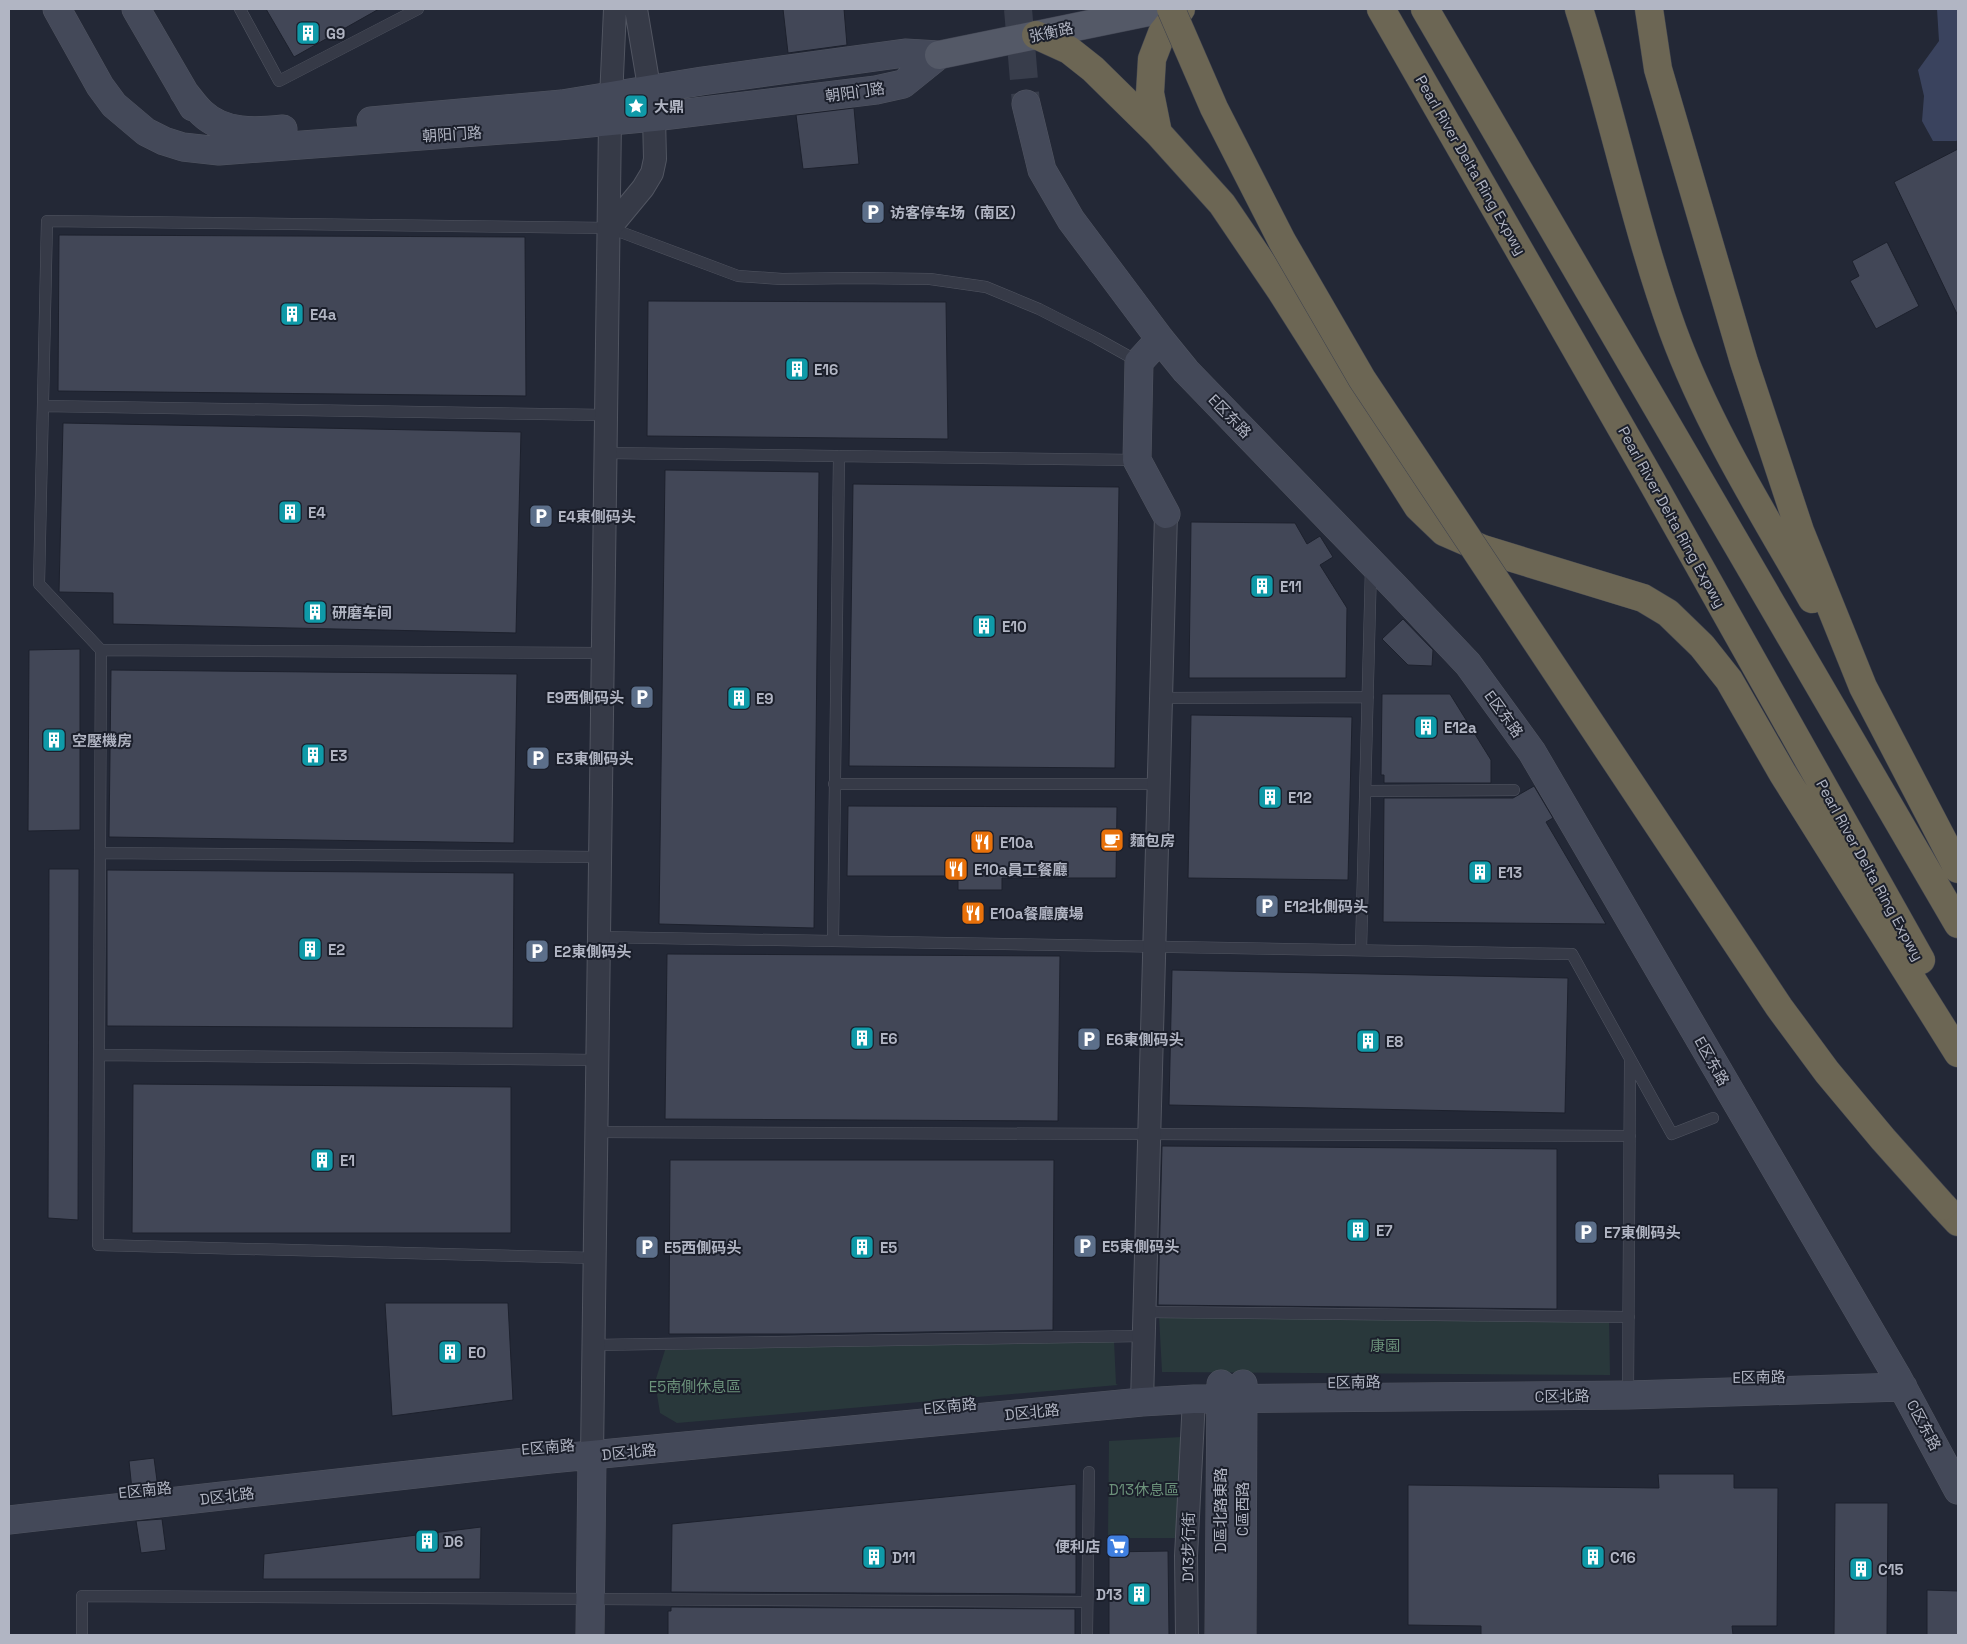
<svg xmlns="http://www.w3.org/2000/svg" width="1967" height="1644" font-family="'Space Grotesk','Noto Sans SC',sans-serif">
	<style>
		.green { fill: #29383b }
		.water { fill: #3a435e }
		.building { fill: #424757; stroke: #1d212d }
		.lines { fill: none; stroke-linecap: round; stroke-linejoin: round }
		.secondary-tunnel { stroke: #383d4b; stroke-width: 28; stroke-dasharray: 28 14; stroke-linecap: butt }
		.lane-casing { stroke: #515561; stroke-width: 12 }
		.street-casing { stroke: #515561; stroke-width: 24 }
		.secondary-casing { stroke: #515561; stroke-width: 29 }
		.primary-casing { stroke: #3f4350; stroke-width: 29 }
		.highway-casing { stroke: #3e424e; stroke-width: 29 }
		.lane { stroke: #363a47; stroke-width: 11 }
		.street { stroke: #363a47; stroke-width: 22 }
		.secondary { stroke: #444959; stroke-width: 28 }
		.primary { stroke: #545967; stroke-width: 28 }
		.highway { stroke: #6c6654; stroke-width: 28 }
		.highway-bridge-casing { stroke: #3e424e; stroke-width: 29; stroke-linecap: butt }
		.highway-bridge { stroke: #6c6654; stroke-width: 28 }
		.labels { text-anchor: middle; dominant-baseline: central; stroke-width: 4; stroke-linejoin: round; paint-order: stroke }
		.street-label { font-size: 15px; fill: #b1b5c3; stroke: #1b1f2b }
		.poi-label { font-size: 15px; font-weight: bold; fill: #b1b5c3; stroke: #1b1f2b; text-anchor: start }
		.park-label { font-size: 15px; fill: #6b917a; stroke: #1b1f2b }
	</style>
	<rect width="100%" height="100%" fill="#232836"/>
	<!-- green -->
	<path class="green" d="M1159,1316l450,2 1,57 -448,-3z
		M1114,1340l2,44 2,1 -441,38 -17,-10 -5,-31 10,-32z
		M1181,1437l-2,101h-71l1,-97z"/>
	<!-- water -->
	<path class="water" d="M1937,9h21v131l-2,1h-23l-11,-20 2,-25 -6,-26 21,-29z"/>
	<!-- building -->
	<path class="building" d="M266,9h113l-85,48z
		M783,9h61l3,36 -59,8z
		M854,108l5,56 -56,5 -7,-54z
		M1958,149v167l-64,-134z
		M59,235l466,2 1,159 -468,-5z
		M1887,242l32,64 -43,23 -26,-48 9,-5 -7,-15z
		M648,301l298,1 2,137 -301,-3z
		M63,423l458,9 -5,201 -403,-9v-31l-54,-1z
		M665,470l154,2 -5,456 -155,-4z
		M853,484l266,3 -4,281 -266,-2z
		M1191,522l104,1 12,21 13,-8 13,21 -13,8 27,43 -1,70h-157z
		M1403,619l30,31 -1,16 -24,-1 -26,-26z
		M80,649v181l-52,1 1,-181z
		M111,670l406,4 -3,169 -405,-6z
		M1382,694h68l41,66v23h-107v-8h-3z
		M1191,715l161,2 -4,163 -160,-2z
		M1534,786l19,32 -7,4 60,102 -223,-2 1,-124h129z
		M848,806l269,1 -1,71h-114v12h-44v-14h-111z
		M49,869h30l-1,351 -30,-2z
		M107,870l407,3 -1,155 -406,-2z
		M667,954l393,2 -2,165 -393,-2z
		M1172,970l396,8 -3,135 -396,-8z
		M133,1084l378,3v146h-379z
		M1162,1146l395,3v160l-399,-4z
		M670,1160h384l-1,170 -258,4h-126z
		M385,1303h123l5,97 -121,16z
		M154,1458l4,30 -26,2 -3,-29z
		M1658,1474h76v14h44l-1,138h-45l1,9h-252v-9l-73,-1v-140l251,3z
		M1076,1484v110l-405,-2 1,-68z
		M1835,1503h53l-1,132h-53z
		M162,1519l4,31 -25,3 -5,-32z
		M481,1527l-1,52h-217l1,-25z
		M1168,1551l1,84h-60v-83z
		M1927,1590l31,1v44h-31z
		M671,1607l404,2v26h-407v-24h3z"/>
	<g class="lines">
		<!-- secondary-tunnel -->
		<path class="secondary-tunnel" d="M1018,9l8,95"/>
		<!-- lane casing -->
		<g class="lane-casing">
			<path id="lane" d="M240,9l39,72 139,-72
				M43,406l564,9
				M606,453l531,7
				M101,650l502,3
				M1161,698l207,-1
				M834,784h325
				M1365,791l149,-1
				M100,853l500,4
				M599,937l973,17 100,180 41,-16
				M833,941l6,-485
				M1361,950l10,-383
				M99,1055l499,5
				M597,1132l1033,4
				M595,1258l-497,-13 3,-595 -62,-66 8,-363 563,7 128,48 44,3 73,-1 75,1 56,8 53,22 57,29 43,24
				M1145,1312l484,5
				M593,1345l551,-9
				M1628,1395l2,-333
				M82,1635v-39l1005,6
				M1087,1635l2,-163"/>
		</g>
		<!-- street casing -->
		<g class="street-casing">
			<path id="street" d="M610,228l33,-40 9,-15 3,-14 -1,-42 -18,-108
				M1142,1402l24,-888
				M592,1456l18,-1335 5,-112
				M1187,1635l-1,-79 8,-157"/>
		</g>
		<!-- secondary casing -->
		<g class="secondary-casing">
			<path id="secondary" d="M57,9l43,77 14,19 32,27 18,9 19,6 36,4 339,-25 96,-9 222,-27 27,-6 36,-29
				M136,9l57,98
				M184,92c6,7 11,15 18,21 22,21 54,19 81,16
				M1026,104l16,66 29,50 89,119 26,32 209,216 73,77 64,88 364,623 62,115
				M371,121l191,-17 140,-23 203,-28 34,2
				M1160,339l-21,23 -2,98 29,54
				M9,1520l541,-61 592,-57 52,-3 434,-4 275,-8
				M590,1635l2,-179
				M1219,1635l2,-251
				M1242,1635l1,-251"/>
		</g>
		<!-- primary casing -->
		<g class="primary-casing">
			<path id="primary" d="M939,55l224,-46"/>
		</g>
		<!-- highway casing -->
		<g class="highway-casing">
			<path id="highway" d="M1181,9l-19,24 -10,26 -2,34 8,40 64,71 59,87 137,216 26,25 39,17 160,49 25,15 34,33 27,34 54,94 175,279
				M1381,9l270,471 270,480
				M1425,9l533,915
				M1579,9c34,107 56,217 94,322 35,95 89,181 139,268
				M1649,9l9,60 86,293 56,169 63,156 95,182
				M1036,35l33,15 24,19 65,64
				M1943,1206l15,16"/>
		</g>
		<!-- lane -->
		<use href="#lane" class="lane"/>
		<!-- street -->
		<use href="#street" class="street"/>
		<!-- secondary -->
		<use href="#secondary" class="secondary"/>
		<!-- primary -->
		<use href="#primary" class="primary"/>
		<!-- highway -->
		<use href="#highway" class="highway"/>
		<!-- highway-bridge casing -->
		<g class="highway-bridge-casing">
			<path id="highway-bridge" d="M1171,9l43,99 68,133 80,138 417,628 48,65 56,67 60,67"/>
		</g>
		<!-- highway-bridge -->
		<use href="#highway-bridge" class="highway-bridge"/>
	</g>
	<!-- icons -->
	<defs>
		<g id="building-square" transform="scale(1.25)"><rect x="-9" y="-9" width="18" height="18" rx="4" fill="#0f9aa8" stroke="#1b1f2b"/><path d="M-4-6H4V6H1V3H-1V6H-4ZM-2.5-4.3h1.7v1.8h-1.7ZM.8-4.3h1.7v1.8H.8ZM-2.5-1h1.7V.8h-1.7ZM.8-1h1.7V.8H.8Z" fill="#fff"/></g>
		<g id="sight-square" transform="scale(1.25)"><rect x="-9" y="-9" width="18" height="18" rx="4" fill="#0f9aa8" stroke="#1b1f2b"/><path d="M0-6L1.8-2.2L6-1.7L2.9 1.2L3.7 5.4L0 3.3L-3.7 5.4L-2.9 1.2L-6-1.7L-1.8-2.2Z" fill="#fff"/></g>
		<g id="parking-square" transform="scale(1.25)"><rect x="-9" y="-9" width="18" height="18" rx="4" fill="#5c6f8a" stroke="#1b1f2b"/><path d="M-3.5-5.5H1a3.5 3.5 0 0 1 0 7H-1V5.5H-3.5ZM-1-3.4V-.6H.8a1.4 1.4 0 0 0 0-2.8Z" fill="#fff"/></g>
		<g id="cafe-square" transform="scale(1.25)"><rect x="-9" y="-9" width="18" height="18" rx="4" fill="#e8710a" stroke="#1b1f2b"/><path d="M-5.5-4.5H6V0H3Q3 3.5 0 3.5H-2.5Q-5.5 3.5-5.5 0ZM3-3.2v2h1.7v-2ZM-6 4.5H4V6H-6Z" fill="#fff"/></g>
		<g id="restaurant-square" transform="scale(1.25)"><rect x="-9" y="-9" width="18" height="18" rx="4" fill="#e8710a" stroke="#1b1f2b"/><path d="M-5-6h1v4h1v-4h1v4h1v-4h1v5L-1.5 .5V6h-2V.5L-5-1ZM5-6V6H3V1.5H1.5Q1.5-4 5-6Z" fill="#fff"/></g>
		<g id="supermarket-square" transform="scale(1.25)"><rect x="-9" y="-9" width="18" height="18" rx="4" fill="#3f7fe0" stroke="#1b1f2b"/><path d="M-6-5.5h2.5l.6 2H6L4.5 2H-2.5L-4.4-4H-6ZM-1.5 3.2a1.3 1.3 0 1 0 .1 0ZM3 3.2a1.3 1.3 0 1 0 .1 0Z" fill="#fff"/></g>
	</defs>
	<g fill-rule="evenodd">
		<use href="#building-square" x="308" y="33"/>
		<use href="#sight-square" x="636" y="106"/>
		<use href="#parking-square" x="873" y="212"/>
		<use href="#building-square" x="292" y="314"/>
		<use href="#building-square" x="797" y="369"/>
		<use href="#building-square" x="290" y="512"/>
		<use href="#parking-square" x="541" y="516"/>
		<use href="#building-square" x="1262" y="586"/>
		<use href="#building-square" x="315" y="612"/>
		<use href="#building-square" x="984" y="626"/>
		<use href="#parking-square" x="642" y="697"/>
		<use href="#building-square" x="739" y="698"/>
		<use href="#building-square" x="1426" y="727"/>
		<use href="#building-square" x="54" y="740"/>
		<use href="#building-square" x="313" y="755"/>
		<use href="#parking-square" x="538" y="758"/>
		<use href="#building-square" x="1270" y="797"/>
		<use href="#cafe-square" x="1112" y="840"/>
		<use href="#restaurant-square" x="982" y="842"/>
		<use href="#restaurant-square" x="956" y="869"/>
		<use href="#building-square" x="1480" y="872"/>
		<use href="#parking-square" x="1267" y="906"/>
		<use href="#restaurant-square" x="973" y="913"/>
		<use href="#building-square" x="310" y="949"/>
		<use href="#parking-square" x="537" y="951"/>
		<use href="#building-square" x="862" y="1038"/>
		<use href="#parking-square" x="1089" y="1039"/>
		<use href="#building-square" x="1368" y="1041"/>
		<use href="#building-square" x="322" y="1160"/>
		<use href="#building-square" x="1358" y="1230"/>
		<use href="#parking-square" x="1586" y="1232"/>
		<use href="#parking-square" x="1085" y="1246"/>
		<use href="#parking-square" x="647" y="1247"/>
		<use href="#building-square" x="862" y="1247"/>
		<use href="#building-square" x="450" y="1352"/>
		<use href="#building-square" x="427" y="1541"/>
		<use href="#supermarket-square" x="1118" y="1546"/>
		<use href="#building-square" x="874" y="1557"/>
		<use href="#building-square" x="1593" y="1557"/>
		<use href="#building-square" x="1861" y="1569"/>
		<use href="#building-square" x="1139" y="1594"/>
	</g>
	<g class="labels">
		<!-- street labels -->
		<g class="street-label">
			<text transform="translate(1051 32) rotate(-12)">张衡路</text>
			<text transform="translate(855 92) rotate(-8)">朝阳门路</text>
			<text transform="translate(452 134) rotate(-4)">朝阳门路</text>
			<text transform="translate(1471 165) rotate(60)">Pearl River Delta Ring Expwy</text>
			<text transform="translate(1230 416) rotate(46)">E区东路</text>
			<text transform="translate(1672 517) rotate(61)">Pearl River Delta Ring Expwy</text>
			<text transform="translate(1504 714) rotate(54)">E区东路</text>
			<text transform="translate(1870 870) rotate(61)">Pearl River Delta Ring Expwy</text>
			<text transform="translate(1712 1061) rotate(60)">E区东路</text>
			<text transform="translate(1759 1377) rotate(-1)">E区南路</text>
			<text transform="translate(1354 1382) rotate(-1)">E区南路</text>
			<text transform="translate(1562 1396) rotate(-1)">C区北路</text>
			<text transform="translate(950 1406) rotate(-6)">E区南路</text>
			<text transform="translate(1032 1412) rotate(-6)">D区北路</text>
			<text transform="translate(1924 1425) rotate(62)">C区东路</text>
			<text transform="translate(548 1447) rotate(-5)">E区南路</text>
			<text transform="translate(629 1452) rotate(-6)">D区北路</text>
			<text transform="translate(145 1490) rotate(-6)">E区南路</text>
			<text transform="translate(227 1496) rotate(-7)">D区北路</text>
			<text transform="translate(1242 1509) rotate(-90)">C區西路</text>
			<text transform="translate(1220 1510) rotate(-90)">D區北路東路</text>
			<text transform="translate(1188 1547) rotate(-89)">D13步行街</text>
		</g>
		<!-- poi labels -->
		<g class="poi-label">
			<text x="326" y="33">G9</text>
			<text x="654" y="106">大鼎</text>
			<text x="890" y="212">访客停车场（南区）</text>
			<text x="310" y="314">E4a</text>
			<text x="814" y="369">E16</text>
			<text x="308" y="512">E4</text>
			<text x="558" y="516">E4東側码头</text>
			<text x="1280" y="586">E11</text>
			<text x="332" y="612">研磨车间</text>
			<text x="1002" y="626">E10</text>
			<text x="624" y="697" text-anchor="end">E9西側码头</text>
			<text x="756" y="698">E9</text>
			<text x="1444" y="727">E12a</text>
			<text x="72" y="740">空壓機房</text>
			<text x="330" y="755">E3</text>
			<text x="556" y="758">E3東側码头</text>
			<text x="1288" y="797">E12</text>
			<text x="1130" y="840">麵包房</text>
			<text x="1000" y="842">E10a</text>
			<text x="974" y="869">E10a員工餐廳</text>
			<text x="1498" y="872">E13</text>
			<text x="1284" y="906">E12北側码头</text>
			<text x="990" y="913">E10a餐廳廣場</text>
			<text x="328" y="949">E2</text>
			<text x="554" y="951">E2東側码头</text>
			<text x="880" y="1038">E6</text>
			<text x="1106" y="1039">E6東側码头</text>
			<text x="1386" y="1041">E8</text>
			<text x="340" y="1160">E1</text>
			<text x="1376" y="1230">E7</text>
			<text x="1604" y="1232">E7東側码头</text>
			<text x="1102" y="1246">E5東側码头</text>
			<text x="664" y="1247">E5西側码头</text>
			<text x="880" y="1247">E5</text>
			<text x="468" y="1352">E0</text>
			<text x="444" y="1541">D6</text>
			<text x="1100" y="1546" text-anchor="end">便利店</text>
			<text x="892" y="1557">D11</text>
			<text x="1610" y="1557">C16</text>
			<text x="1878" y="1569">C15</text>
			<text x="1122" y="1594" text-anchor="end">D13</text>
		</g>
		<!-- park labels -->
		<g class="park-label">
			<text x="1385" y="1345">康園</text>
			<text x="695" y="1386">E5南側休息區</text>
			<text x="1144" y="1489">D13休息區</text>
		</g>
	</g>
	<!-- border -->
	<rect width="1967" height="1644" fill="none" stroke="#b1b5c3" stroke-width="20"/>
</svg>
